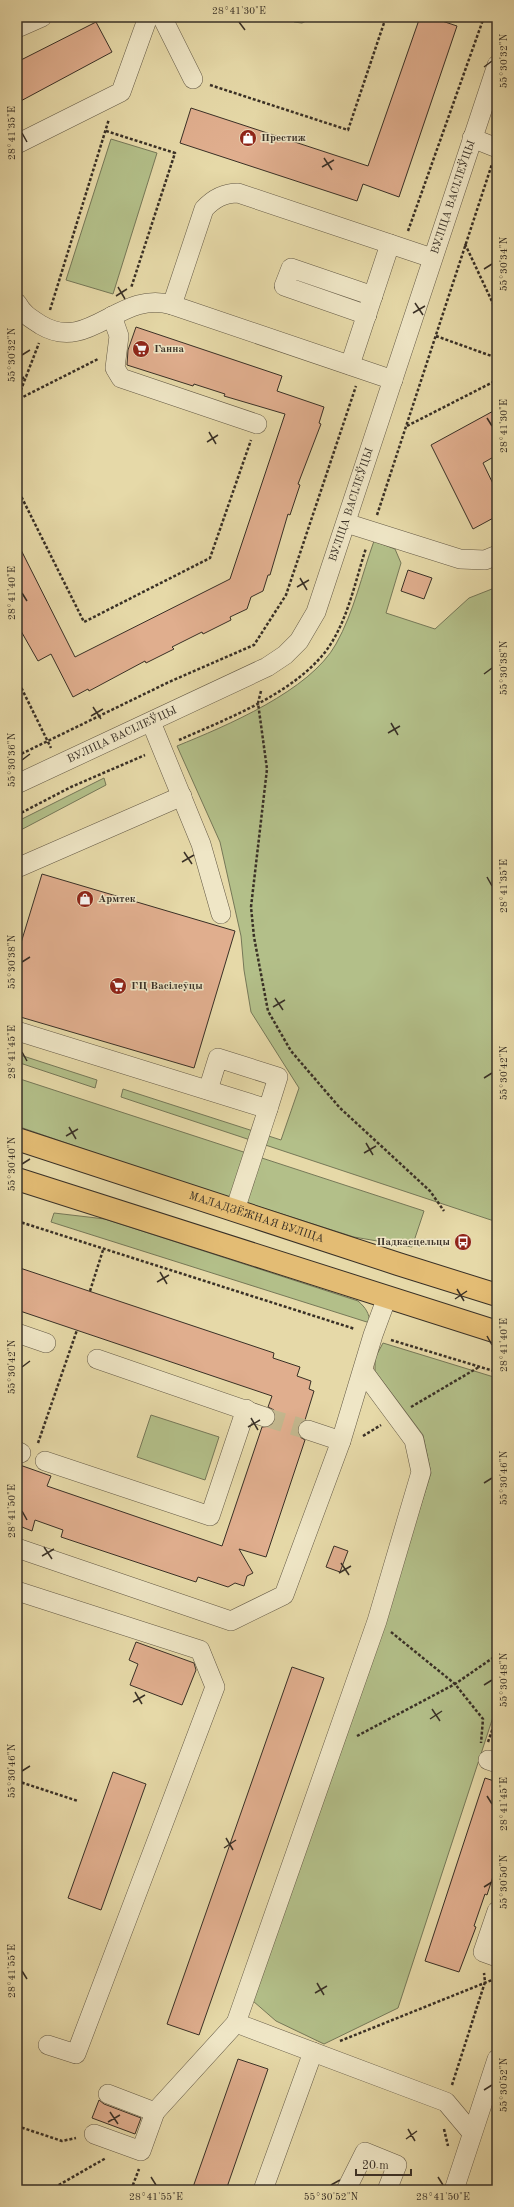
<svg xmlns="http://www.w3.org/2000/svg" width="514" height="2207" font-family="'Old Standard TT',serif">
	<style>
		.green { fill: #b3bf89; stroke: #767858 }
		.building { fill: #e0ae8e; stroke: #393026 }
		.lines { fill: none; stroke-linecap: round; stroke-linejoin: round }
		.minor-tunnel { stroke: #c3b78e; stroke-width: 19; stroke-dasharray: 19 10; stroke-linecap: butt }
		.minor-casing { stroke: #645a46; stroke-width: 20 }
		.major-casing { stroke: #393026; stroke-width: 24 }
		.path { stroke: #393026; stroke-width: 2.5; stroke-dasharray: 3 2; stroke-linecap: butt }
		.minor { stroke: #efe6c6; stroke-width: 19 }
		.major { stroke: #e3bc74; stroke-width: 22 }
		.ticks { fill: none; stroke: #393026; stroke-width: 1.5 }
		.labels { text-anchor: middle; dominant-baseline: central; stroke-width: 3; stroke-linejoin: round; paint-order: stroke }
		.poi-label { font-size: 11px; font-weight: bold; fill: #393026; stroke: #efe6c6; text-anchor: start }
		.street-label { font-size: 11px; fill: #393026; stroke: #efe6c6 }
		.neatline { fill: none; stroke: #393026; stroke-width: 1.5 }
		.ticks-label { font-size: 10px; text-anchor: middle; fill: #393026 }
	</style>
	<rect width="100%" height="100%" fill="#e6d9a8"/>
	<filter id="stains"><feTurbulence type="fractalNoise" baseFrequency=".005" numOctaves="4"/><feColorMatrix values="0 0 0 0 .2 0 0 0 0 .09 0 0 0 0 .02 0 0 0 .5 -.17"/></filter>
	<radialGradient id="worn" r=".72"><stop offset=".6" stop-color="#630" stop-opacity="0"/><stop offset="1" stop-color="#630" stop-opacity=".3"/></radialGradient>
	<!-- green -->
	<path class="green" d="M292,17h22l-12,6 -8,-1z
		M111,139l46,14 -44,141 -47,-14z
		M374,541l21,8 6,14 -15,50 49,16 34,-31 28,-11v635l-376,-125 2,-8 158,51 18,-52 -48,-76 -7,-42 -3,-34 -21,-94 -43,-96c49,-20 133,-55 159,-102 18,-32 26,-70 38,-103z
		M104,778l2,7 -89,47v-10l5,-3z
		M17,1054l80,26 -2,8 -78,-26z
		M17,1078l407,133 -12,36 -58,-10 -201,-64 -136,-47z
		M54,1213l51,6 253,82c8,7 11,12 12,22l-319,-101z
		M383,1343l114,35v337l-3,-1 -96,294 -74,36 -48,-23 -23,-20 110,-313 68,-215 -8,-38 -48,-64v-13z
		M151,1415l68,22 -14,43 -68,-23z"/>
	<!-- building -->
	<path class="building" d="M420,17h10l27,9 -58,171 -36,-13 -6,17 -177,-58 11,-35 177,58z
		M96,22l16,30 -95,51v-41z
		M136,327l146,49 -5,15 47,16 -5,16 2,1 -23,60 2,1 -10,30 -2,-1 -18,61h-2l-5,16 -12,6 -4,12 -17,8 1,3 -28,14 -1,-2 -30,15 2,2 -28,14 -1,-2 -56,30 -1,-2 -15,8 -22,-43 -13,7 -21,-37v-82l58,115 155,-78 55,-165 -61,-18 1,-2 -31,-10 -1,2 -66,-21 1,-15z
		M497,409v46l-14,8 14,29v24l-24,13 -42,-84z
		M408,570l24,8 -8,21 -23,-8z
		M42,874l193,57 -41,137 -177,-52v-60z
		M17,1267l257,86 -1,5 27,9 -3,9 14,5 -2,8 5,2 -9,29 -8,7 3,10 5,3 -39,117 -27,-8 14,24 -6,3 -3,10 -9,-3 -7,4 -30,-10 -2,5 -135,-45 2,-7 -28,-10 -3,11 -15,-6v-61l34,12 -4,10 175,60 40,-119 10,-1 4,-11 -2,-5 -6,-3 4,-11 -255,-86z
		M334,1546l14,5 -8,21 -14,-5z
		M136,1642l58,21 2,7 -14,35 -52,-20 8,-21 -9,-4z
		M292,1667l32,11 -125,357 -32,-11z
		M113,1772l33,12 -45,126 -33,-12z
		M485,1778l12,4v82l-10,31 -2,-1 -11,32 2,1 -17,45 -34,-11z
		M238,2059l30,10 -42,121h-34z
		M99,2100l5,4 37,14 -6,16 -43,-16z"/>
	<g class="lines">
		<!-- minor-tunnel -->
		<path class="minor-tunnel" d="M265,1417l43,13"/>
		<!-- minor casing -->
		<g class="minor-casing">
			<g id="minor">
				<path d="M162,17l31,62"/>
				<path d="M17,28l25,-11"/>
				<path d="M472,138l25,10"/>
				<path d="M17,144l104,-52 27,-75"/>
				<path d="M17,303c6,11 13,15 24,22 48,29 79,-36 131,-20"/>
				<path d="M367,315l-83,-29 7,-18 82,28"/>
				<path d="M112,316l7,20 -4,32 6,10 136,46"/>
				<path d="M350,365l40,-121"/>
				<path d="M393,380l-221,-75 32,-96c10,-11 20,-16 34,-16l194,65"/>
				<path d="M346,523l114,36 25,1 12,-5"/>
				<path d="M151,722l50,122 20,70"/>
				<path id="s1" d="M17,784l250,-117 18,-12 14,-14 17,-29 181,-547"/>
				<path d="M17,868l165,-72"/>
				<path d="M17,1031l251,78 -33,101"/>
				<path d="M208,1090l10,-32 60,19 -10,32"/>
				<path d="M17,1333l29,10"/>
				<path d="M97,1359l168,58"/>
				<path d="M363,1371l51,69 7,32 -44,149 -141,402 210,79 26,31"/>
				<path d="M308,1430l33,11"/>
				<path d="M17,1451l4,2"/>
				<path d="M45,1461l165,55 36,-107"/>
				<path d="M17,1548l214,73 53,-26 57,-154 32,-106 14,-38"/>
				<path d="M17,1591l183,59 15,37 -139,367 -28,-9"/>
				<path d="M488,1760l9,3"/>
				<path d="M497,1911l-14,41 14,5"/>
				<path d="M155,2112l81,-89"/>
				<path d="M94,2134l47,17 14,-39 -47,-18"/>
				<path d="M263,2190l50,-138"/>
				<path d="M346,2190l19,-38 32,13 -10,25"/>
				<path d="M454,2190l43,-131"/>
			</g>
		</g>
		<!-- major casing -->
		<g class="major-casing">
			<g id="major">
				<path id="s2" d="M17,1139l381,125 99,31"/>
				<path d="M17,1179l480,153"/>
			</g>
		</g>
		<!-- path -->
		<path class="path" d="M210,85l138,45 38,-113
			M106,131l69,22 -44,135
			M408,231l76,-214
			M465,244l32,68
			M50,310l59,-191
			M436,336l61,22
			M17,381l10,-5
			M19,399l79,-40
			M17,400l22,-57
			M407,426l90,-46
			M17,488l67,134 126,-64 41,-118
			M377,515l115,-351
			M17,679l34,69
			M261,691l-3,12 9,66 -16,138 3,30 14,74 23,40 49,57 90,83 14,20
			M179,740c50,-22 124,-50 153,-98 17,-28 24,-63 34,-94
			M17,756l152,-74 85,-37 32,-50 70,-209
			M17,815l54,-28 74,-32
			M17,1221l338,108
			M90,1291l13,-41
			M391,1340l106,32
			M411,1407l68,-40
			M363,1436l18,-11
			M38,1443l39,-113
			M391,1632l64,52 28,35 -2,24
			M357,1736l98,-52 42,-29
			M488,1742l9,-26
			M17,1781l61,20
			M340,2041l157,-63
			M452,2085l33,-103 -1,-9
			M17,2126l45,15 14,-3
			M444,2129l4,17
			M50,2190l56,-32
			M131,2190l8,-21"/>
		<!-- minor -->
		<use href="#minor" class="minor"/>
		<!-- major -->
		<use href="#major" class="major"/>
	</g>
	<!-- ticks -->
	<path class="ticks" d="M239,22l6,8M484,67l8,-6M22,133l5,9M324,158l8,12M322,167l12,-7M484,269l8,-5M118,287l7,12M116,296l11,-7M415,303l8,12M413,313l12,-7M22,355l8,-5M487,418l5,8M209,432l7,12M207,442l11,-7M300,578l7,12M297,587l12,-7M22,593l5,8M484,674l8,-6M93,707l8,12M91,716l12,-7M391,723l7,12M388,733l12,-7M22,760l8,-6M184,852l8,12M182,862l12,-7M487,877l5,9M22,962l8,-5M275,998l8,12M273,1007l12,-7M22,1052l5,9M484,1078l8,-5M69,1127l7,12M66,1136l12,-7M366,1143l7,12M364,1153l12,-7M22,1164l8,-5M160,1272l7,12M157,1282l12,-7M457,1289l7,12M455,1299l12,-8M487,1336l5,9M22,1367l8,-6M251,1418l7,12M248,1427l12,-7M484,1483l8,-5M22,1511l5,9M44,1547l8,12M42,1556l12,-7M341,1563l8,12M339,1573l12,-7M484,1685l8,-5M135,1692l7,12M133,1702l12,-7M432,1709l8,12M430,1719l12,-8M22,1771l8,-5M487,1796l5,8M226,1838l7,12M224,1848l12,-8M484,1887l8,-5M22,1971l5,8M317,1983l7,12M315,1993l12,-7M484,2090l8,-5M110,2112l8,12M108,2122l12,-7M408,2129l7,12M406,2139l11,-8M151,2177l5,8M438,2177l5,8M331,2185l9,-5"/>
	<!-- icons -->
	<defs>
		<g id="shop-disc" transform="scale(0.9)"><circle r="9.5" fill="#8f2418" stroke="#efe6c6"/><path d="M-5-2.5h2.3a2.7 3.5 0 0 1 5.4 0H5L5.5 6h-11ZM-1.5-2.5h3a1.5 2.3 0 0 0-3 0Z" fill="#fff"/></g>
		<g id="supermarket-disc" transform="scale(0.9)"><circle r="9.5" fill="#8f2418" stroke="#efe6c6"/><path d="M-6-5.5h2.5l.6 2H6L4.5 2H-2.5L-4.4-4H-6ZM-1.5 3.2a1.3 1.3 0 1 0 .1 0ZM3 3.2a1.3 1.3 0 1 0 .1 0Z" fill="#fff"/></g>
		<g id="bus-disc" transform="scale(0.9)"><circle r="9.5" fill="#8f2418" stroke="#efe6c6"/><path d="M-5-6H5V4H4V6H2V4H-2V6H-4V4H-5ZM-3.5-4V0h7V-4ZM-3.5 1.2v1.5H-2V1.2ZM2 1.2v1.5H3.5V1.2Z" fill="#fff"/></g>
	</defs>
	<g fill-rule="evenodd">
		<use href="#shop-disc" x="248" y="138"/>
		<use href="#supermarket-disc" x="141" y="349"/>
		<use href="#shop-disc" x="85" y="899"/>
		<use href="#supermarket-disc" x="118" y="986"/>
		<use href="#bus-disc" x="463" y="1242"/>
	</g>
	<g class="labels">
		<!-- poi labels -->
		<g class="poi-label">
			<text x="261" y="138">Престиж</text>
			<text x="154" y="349">Ганна</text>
			<text x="98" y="899">Армтек</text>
			<text x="131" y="986">ГЦ Васілеўцы</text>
			<text x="450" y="1242" text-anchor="end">Падкасцельцы</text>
		</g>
		<!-- street labels -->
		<g class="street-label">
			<text stroke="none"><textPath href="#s1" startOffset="788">ВУЛІЦА ВАСІЛЕЎЦЫ</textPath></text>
			<text stroke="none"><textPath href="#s1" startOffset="464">ВУЛІЦА ВАСІЛЕЎЦЫ</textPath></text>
			<text stroke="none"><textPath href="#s1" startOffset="116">ВУЛІЦА ВАСІЛЕЎЦЫ</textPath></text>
			<text stroke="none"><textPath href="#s2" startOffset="252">МАЛАДЗЁЖНАЯ ВУЛІЦА</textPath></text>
		</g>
	</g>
	<!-- margin -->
	<rect width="514" height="2207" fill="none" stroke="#e6d9a8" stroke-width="44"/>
	<!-- scale -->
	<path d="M356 2169v6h55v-6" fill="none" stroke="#393026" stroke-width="2"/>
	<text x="362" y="2169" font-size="12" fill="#393026" stroke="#efe6c6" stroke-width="3" paint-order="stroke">20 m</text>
	<rect x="22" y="22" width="470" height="2163" class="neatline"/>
	<g class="ticks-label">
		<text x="239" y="14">28°41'30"E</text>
		<text transform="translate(503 61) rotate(-90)" y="4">55°30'32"N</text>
		<text transform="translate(11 133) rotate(-90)" y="4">28°41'35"E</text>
		<text transform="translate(503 264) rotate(-90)" y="4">55°30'34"N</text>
		<text transform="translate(11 355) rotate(-90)" y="4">55°30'32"N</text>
		<text transform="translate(503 426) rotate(-90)" y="4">28°41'30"E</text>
		<text transform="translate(11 593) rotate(-90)" y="4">28°41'40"E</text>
		<text transform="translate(503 668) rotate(-90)" y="4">55°30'38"N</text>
		<text transform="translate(11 760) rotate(-90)" y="4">55°30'36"N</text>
		<text transform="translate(503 886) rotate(-90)" y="4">28°41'35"E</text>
		<text transform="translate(11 962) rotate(-90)" y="4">55°30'38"N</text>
		<text transform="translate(11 1052) rotate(-90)" y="4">28°41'45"E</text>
		<text transform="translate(503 1073) rotate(-90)" y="4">55°30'42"N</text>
		<text transform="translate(11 1164) rotate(-90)" y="4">55°30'40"N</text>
		<text transform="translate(503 1345) rotate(-90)" y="4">28°41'40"E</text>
		<text transform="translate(11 1367) rotate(-90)" y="4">55°30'42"N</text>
		<text transform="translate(503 1478) rotate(-90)" y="4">55°30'46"N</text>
		<text transform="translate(11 1511) rotate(-90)" y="4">28°41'50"E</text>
		<text transform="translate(503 1680) rotate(-90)" y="4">55°30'48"N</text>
		<text transform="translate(11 1771) rotate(-90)" y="4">55°30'46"N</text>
		<text transform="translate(503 1804) rotate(-90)" y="4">28°41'45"E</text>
		<text transform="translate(503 1882) rotate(-90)" y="4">55°30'50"N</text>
		<text transform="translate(11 1971) rotate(-90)" y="4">28°41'55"E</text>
		<text transform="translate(503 2085) rotate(-90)" y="4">55°30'52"N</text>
		<text x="156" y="2200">28°41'55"E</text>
		<text x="331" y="2200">55°30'52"N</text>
		<text x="443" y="2200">28°41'50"E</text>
	</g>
	<rect width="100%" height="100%" filter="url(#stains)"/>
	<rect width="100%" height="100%" fill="url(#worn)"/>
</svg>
